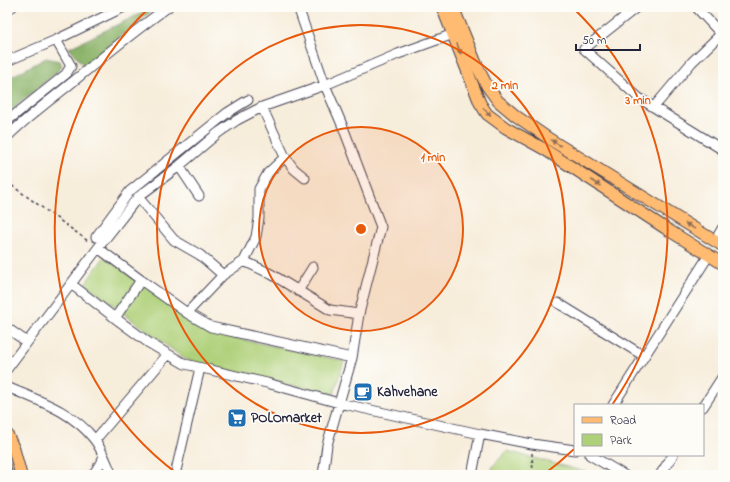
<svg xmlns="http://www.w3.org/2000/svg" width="730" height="482" font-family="'Indie Flower',sans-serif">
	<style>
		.green { fill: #aed078; stroke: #68795a }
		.forest { fill: #8ab268; stroke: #566a52 }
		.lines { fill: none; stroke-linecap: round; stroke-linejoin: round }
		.minor-casing { stroke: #424053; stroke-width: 11 }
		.major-casing { stroke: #424053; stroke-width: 13 }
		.path { stroke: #424053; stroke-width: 1.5; stroke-dasharray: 3 3; stroke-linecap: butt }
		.minor { stroke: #fff; stroke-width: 9 }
		.major { stroke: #ffbb71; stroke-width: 11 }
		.tram { stroke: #22223b; stroke-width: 1 }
		.oneway { fill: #906e56 }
		.ring { fill: none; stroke: #e8590c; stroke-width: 2 }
		.labels { text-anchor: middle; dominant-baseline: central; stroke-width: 3.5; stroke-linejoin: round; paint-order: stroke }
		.poi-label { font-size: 14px; font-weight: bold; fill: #22223b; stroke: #fdfcf7; text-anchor: start }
		.centre { fill: #e8590c; stroke: #fdfcf7; stroke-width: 2 }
		.ring-label { font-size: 12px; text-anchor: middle; font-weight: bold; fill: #e8590c; stroke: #fdfcf7; stroke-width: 3.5; stroke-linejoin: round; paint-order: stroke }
	</style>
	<rect width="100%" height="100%" fill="#fdfcf7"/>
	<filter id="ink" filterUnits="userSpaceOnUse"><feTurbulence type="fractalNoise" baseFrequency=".025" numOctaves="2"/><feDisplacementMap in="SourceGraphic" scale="8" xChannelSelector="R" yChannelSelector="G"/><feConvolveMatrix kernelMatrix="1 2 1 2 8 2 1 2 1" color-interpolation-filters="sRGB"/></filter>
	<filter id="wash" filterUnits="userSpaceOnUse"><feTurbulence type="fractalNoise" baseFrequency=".012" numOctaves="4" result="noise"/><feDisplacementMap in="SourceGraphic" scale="16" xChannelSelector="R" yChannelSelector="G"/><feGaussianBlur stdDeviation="0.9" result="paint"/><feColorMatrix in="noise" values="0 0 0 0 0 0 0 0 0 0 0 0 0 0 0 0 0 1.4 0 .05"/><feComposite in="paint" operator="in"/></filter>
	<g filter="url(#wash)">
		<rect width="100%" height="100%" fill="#f7eddb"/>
		<!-- green -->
		<path class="green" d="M104,257l33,23 -19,28 -33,-24z
			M143,285l68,48 133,28 -10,33 -130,-28 -19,-7 -62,-46z
			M507,451l79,21 5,3h-100l2,-9z"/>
		<!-- forest -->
		<path class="forest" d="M152,8l-2,4 -66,54 -15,-18z
			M46,58l13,3 3,4 -3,5 -52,44v-35z"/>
	</g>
	<g filter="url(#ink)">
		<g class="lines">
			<!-- minor casing -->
			<g class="minor-casing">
				<path id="minor" d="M637,7l-53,42 55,49 84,52
					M696,7l27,29
					M7,9l5,-2
					M7,61l49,-21 68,-33
					M262,107l23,50 -17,16 -9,16v29l-3,19 -12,24 27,13 59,36 29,4 22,-87 -38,-100 -18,-42 -27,-78
					M654,107l38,-45 29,-28
					M7,121l59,-47 5,-8 -15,-26
					M7,137c21,-21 45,-38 68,-57 30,-25 61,-50 93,-73
					M285,157l9,12 11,9
					M179,166l20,30
					M138,197l36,43 26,15 23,20
					M96,237l34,-46 97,-78 21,-13
					M715,241l8,-14
					M98,248l43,32
					M71,284l44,34 26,-38 46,33 36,-38 21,-14
					M298,291l15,-24
					M558,303l86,53
					M187,313l24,14 141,31
					M115,318l34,25 36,21 82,19 72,20 141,31 -8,41
					M7,328l20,14
					M7,369l91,-121 40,-51 41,-31 39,-33 19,-13 25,-13 63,-22 73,-31 61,-22
					M7,387c32,14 65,24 87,52 8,10 13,25 18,36
					M613,405l96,-150
					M703,407l20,-31
					M480,434l52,10 43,6
					M95,440l73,-86
					M590,455l34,20
					M93,475l11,-18
					M175,475l25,-107
					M323,475l4,-30 25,-87 7,-44
					M660,475l13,-20"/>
			</g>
			<!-- major casing -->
			<g class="major-casing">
				<path id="major" d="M442,7l38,96 7,11 19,14 38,21 121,79 58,36
					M453,7l25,61 9,18 11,15 18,15 35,24 172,106
					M7,434l7,15 7,26"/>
			</g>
			<!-- path -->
			<path class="path" d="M7,182l81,59
				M532,453l1,22"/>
			<!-- minor -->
			<use href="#minor" class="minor"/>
			<!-- major -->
			<use href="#major" class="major"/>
			<!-- tram -->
			<path class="tram" d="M7,454l6,21"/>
		</g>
		<!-- one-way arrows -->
		<defs><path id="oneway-solid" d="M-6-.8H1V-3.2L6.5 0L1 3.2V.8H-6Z"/></defs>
		<g class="oneway">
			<use href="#oneway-solid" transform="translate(459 49) rotate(69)"/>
			<use href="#oneway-solid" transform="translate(487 112) rotate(48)"/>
			<use href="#oneway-solid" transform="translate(556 143) rotate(-148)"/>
			<use href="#oneway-solid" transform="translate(596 183) rotate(34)"/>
			<use href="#oneway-solid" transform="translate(690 226) rotate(-149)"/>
		</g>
	</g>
	<!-- distance rings -->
	<circle cx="361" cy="229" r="102" fill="#e8590c" fill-opacity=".12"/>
	<g class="ring">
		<circle cx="361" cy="229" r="102"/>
		<circle cx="361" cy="229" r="204"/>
		<path d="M574 449A306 306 0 0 1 543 475M179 475A306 306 0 0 1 150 7M572 7A306 306 0 0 1 612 405"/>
	</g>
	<!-- icons -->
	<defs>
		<g id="cafe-square" transform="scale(1)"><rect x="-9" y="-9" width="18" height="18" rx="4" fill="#1f6fb2" stroke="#fdfcf7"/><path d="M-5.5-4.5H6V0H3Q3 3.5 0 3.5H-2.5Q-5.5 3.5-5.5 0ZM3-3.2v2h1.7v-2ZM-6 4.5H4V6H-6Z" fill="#fff"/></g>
		<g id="supermarket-square" transform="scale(1)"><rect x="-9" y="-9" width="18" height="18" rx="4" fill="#1f6fb2" stroke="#fdfcf7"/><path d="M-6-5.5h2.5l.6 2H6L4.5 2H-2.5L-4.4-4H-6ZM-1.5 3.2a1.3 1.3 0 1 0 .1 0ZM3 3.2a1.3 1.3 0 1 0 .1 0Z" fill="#fff"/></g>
	</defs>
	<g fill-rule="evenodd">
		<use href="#cafe-square" x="363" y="392"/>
		<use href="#supermarket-square" x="237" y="418"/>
	</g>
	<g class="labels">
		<!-- poi labels -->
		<g class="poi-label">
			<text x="377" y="392">Kahvehane</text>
			<text x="251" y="418">POLOmarket</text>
		</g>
	</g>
	<circle cx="361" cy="229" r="6" class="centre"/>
	<g class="ring-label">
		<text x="505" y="89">2 min</text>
		<text x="638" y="104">3 min</text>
		<text x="433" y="161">1 min</text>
	</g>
	<!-- margin -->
	<rect width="730" height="482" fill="none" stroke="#fdfcf7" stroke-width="24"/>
	<!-- legend -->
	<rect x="574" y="404" width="130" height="52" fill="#fdfcf7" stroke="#a5a5ac"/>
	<rect x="582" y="417" width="20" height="6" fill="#ffbb71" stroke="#a5a5ac"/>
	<text x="610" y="424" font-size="12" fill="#22223b">Road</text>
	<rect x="582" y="434" width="20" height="12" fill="#aed078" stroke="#a5a5ac"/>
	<text x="610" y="444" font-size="12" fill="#22223b">Park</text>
	<!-- scale -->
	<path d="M576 44v6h64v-6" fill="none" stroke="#22223b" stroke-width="2"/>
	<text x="582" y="44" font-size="12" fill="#22223b" stroke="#fdfcf7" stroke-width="3" paint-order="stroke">50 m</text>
</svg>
